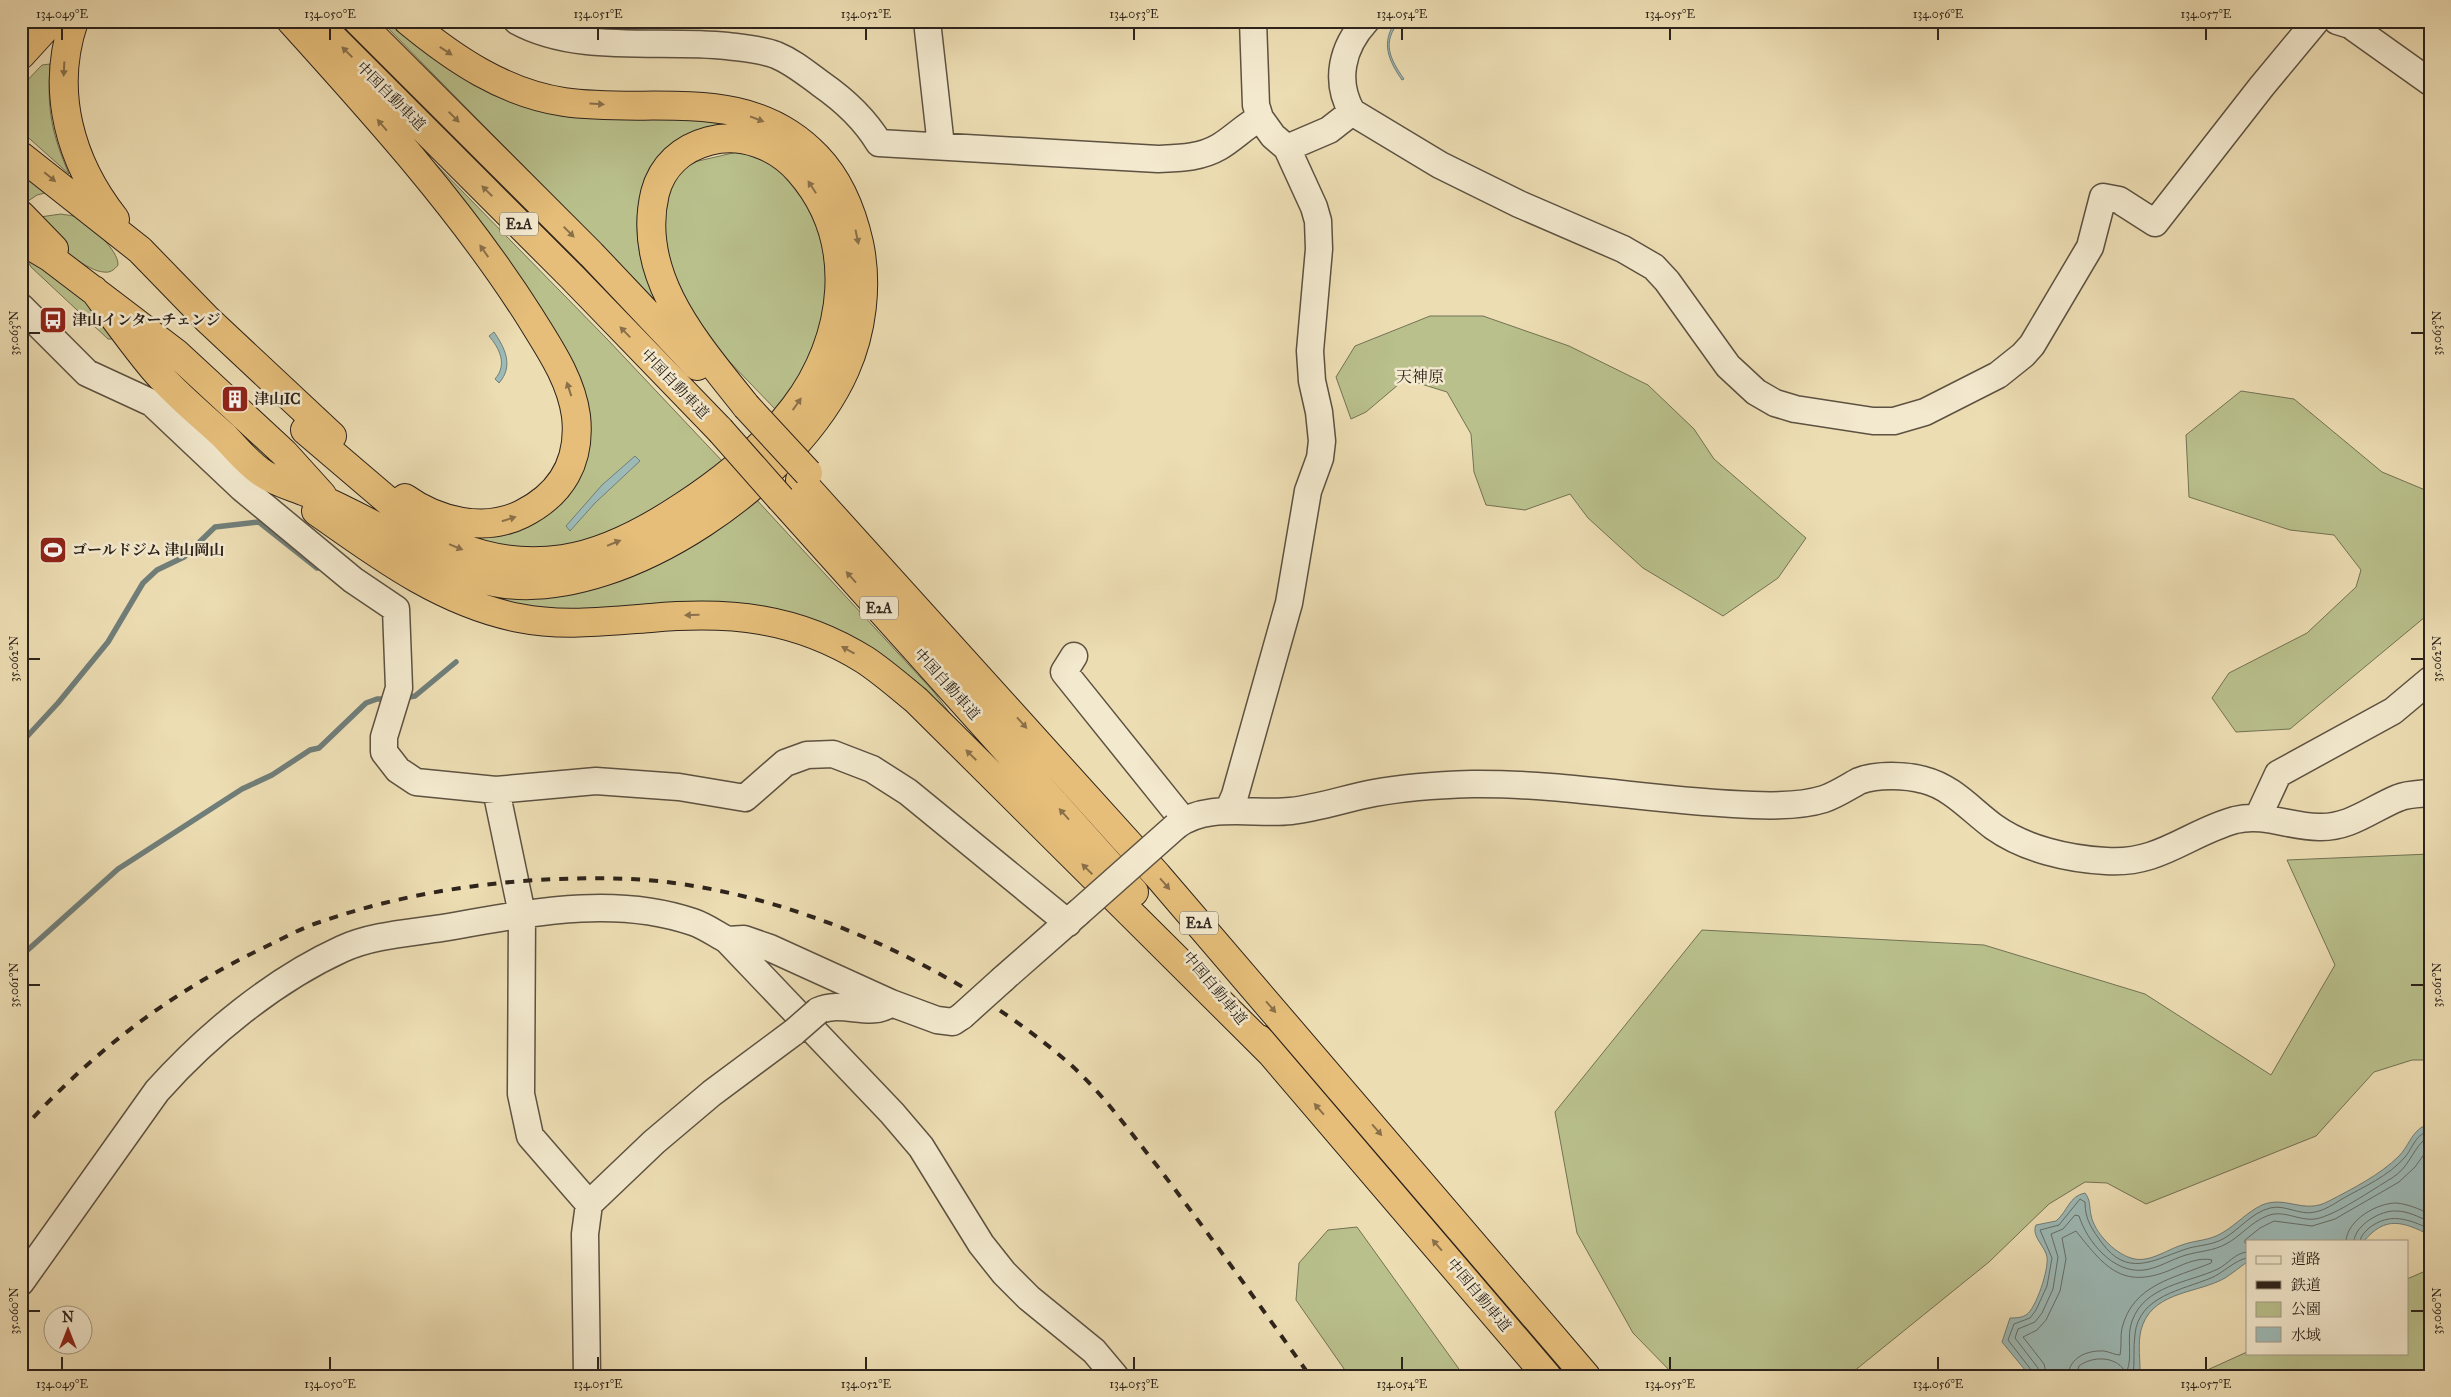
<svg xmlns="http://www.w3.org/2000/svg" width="2451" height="1397" font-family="'IM FELL Great Primer','Noto Serif JP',serif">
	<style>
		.green { fill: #b9c08c; stroke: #737254 }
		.water { fill: #9dbab7; stroke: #707e79 }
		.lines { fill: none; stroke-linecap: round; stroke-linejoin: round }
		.shore { stroke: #656e69; stroke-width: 1 }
		.stream { stroke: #707e79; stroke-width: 5.5 }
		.minor-casing { stroke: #5d5241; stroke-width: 29 }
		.highway-casing { stroke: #2d231b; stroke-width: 30 }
		.minor { stroke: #f3e9ce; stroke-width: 26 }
		.highway { stroke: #e6be7a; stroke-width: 28 }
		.rail { stroke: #2d231b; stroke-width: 4; stroke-dasharray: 9 9; stroke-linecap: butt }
		.minor-bridge-casing { stroke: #5d5241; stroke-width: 29; stroke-linecap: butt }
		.highway-bridge-casing { stroke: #2d231b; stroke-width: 30; stroke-linecap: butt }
		.minor-bridge { stroke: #f3e9ce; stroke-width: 26 }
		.highway-bridge { stroke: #e6be7a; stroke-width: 28 }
		.oneway { fill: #8a704a }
		.ticks { fill: none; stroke: #2d231b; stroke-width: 2 }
		.labels { text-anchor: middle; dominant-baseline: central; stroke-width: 5; stroke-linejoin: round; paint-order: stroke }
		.shield { fill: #f3e9ce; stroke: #685e51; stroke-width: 1 }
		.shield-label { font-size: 14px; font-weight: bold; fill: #2d231b }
		.street-label { font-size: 15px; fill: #2d231b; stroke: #f3e9ce }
		.poi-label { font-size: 15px; font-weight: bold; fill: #2d231b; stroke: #f3e9ce; text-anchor: start }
		.neighbourhood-label { font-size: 16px; fill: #2d231b; stroke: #f3e9ce }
		.neatline { fill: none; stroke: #2d231b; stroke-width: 2 }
		.ticks-label { font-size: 12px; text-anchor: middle; fill: #2d231b }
	</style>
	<rect width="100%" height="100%" fill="#edddb3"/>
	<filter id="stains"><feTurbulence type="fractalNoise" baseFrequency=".004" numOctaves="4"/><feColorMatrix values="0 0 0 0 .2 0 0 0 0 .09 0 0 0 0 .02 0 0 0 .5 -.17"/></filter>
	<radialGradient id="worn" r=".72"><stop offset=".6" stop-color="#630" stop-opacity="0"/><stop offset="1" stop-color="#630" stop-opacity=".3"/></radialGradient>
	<!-- green -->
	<path class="green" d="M381,21h11l61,47 240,45 61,16 -111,57c-12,40 -5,78 14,116z
		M50,64c-3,45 1,68 19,110l-48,-43v-44l21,-22z
		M372,99l236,241 116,123c-87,58 -159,112 -267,70l101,-28 16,-17 9,-21 2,-48z
		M737,152l21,5 25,15 21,26 16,30 9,39 -9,67 -28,58 -16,18 -53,-55 -27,-35 -32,-64 -2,-45 8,-22 11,-17 13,-10z
		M21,170l28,22 -12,3 -12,8 -4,-4z
		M61,214c4,1 9,1 12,2 14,5 46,34 45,49 -4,5 -8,8 -14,7 -16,0 -51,-30 -65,-40l1,-15z
		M26,258l52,31 37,50h-7l-77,-72z
		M1430,316h53l86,30 79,39 46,44 20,30 92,79 -28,40 -55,38 -80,-48 -55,-50 -18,-24 -45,16 -39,-5 -12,-33 -3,-38 -24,-42 -42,-13 -39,33 -15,7 -15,-42 19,-31z
		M2241,391l53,8 88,73 48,20v111l-5,14 -135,112 -54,3 -24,-34 17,-25 78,-40 49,-46 5,-17 -27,-35 -44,-5 -101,-33 -3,-62z
		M754,497l179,194 39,51 -132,-106 -279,-23 -80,-13 -5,-14z
		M2430,854v206h-18l-38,12 -58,64 -170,68 -39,-21 -22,-1 -36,22 -60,58 -141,114h-173l-42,-43 -56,-100 -22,-121 147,-182 282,15 161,49 126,81 64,-110 -48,-105z
		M1357,1227l107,149h-115l-53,-76 3,-37 29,-33z
		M2430,1269v107h-236l53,-24 160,1v-74z"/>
	<!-- water -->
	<path class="water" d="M1396,21h4c-19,21 -10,38 4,58l-2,1c-13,-19 -22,-37 -6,-59z
		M494,332c11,16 20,34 5,51l-4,-4c13,-15 4,-31 -6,-43z
		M635,456l5,5 -45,42 -25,28 -4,-5 36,-41z
		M2422,1127h8v108c-27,-13 -44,-20 -66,6h-117v21c-7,5 -14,11 -22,16 -26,15 -69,13 -82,46 -6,14 -3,31 -3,46l-2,6h-19l-16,-6 -11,1 -8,5h-54l-28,-34 8,-24c5,0 11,0 16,-3 10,-6 23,-46 21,-58 -2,-11 -16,-21 -11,-32l20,-4c12,-10 13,-25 29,-28 6,8 4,13 6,22 3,17 23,38 40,43 17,6 35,-8 51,-13 13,-5 27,-4 40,-12 14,-8 25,-21 40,-28 24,-10 42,10 67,-4 23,-12 51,-26 70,-45 9,-9 12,-22 23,-29z"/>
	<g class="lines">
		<!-- shore -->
		<path class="shore" d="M2346,1241c1,-21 31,-38 50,-38 12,1 23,6 34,11
			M2354,1241c1,-16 27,-31 42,-30 12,0 23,6 34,11
			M2360,1241c1,-6 5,-9 9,-13 21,-16 39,-9 61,1
			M2247,1244l-2,-1v-3l15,-12 14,-7 38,5 23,-7 64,-37 16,-15 15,-21
			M2033,1376l-1,-5 -24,-31 6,-16 16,-6 6,-8 11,-24 5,-28 -12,-28 19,-5 21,-26 5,3c0,18 7,27 17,41 25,34 50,18 81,7 13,-5 27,-4 40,-11 16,-9 28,-26 47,-31 15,-4 30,8 45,4 10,-2 19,-8 27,-13 21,-12 47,-23 63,-42 8,-9 11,-25 25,-25
			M2039,1376l-1,-8 -23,-30 3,-9 17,-7 7,-9 11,-24 5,-32 -7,-23 12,-5 12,-14 4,1c8,25 34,58 65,54 15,-2 28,-11 42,-15 14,-4 27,-4 40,-11 15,-8 25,-22 41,-28 16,-7 31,5 48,3 20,-3 58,-30 77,-41 17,-11 19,-25 31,-37 3,-4 3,-3 7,-3
			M2047,1376l-3,-12 -21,-27 14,-7 9,-10 14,-29 6,-32 -4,-21 14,-7c30,38 48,60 99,37 11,-5 25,-11 37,-8l-1,3c-36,15 -78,21 -89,65 -2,8 0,18 -2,27 -5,0 -10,-3 -16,-4 -16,-1 -35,6 -36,25
			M2076,1376l3,-10c13,-10 36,-10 45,4l3,1c6,-15 -1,-34 5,-50 13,-36 56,-38 86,-52 10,-5 17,-16 29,-17
			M2133,1376c2,-14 0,-28 2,-42 4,-38 47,-44 76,-56 12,-5 24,-18 36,-20"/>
		<!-- stream -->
		<path class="stream" d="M403,698l12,-2 41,-34
			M21,743l37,-40 50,-61 35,-59 14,-13 27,-13 31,-30 44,-5 58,46h6
			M21,956l97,-87 124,-80 30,-14 38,-25 9,-2 47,-45 11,-4h12"/>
		<!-- minor casing -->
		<g class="minor-casing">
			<path id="minor" d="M517,21c60,33 143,18 210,25 16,2 33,3 49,9 17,7 30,18 45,29 23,16 43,34 58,59l279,16c22,-1 42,-1 61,-12 15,-9 26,-21 41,-29
				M927,21l14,125
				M1366,21c-24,26 -32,60 -14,91l88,53 79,39 104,45 31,18 13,14 61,85 28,26 19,11 20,6 78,12h21l31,-9 73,-37 25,-20 9,-10 58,-98 13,-50 16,3 36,23 107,-137 54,-65
				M2337,21l13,4 80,57
				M1287,148l42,-18 23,-18
				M21,307l66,66 65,30 90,85 111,92 43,29 3,79 -15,49v15l14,18 18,12 80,8 100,-9 83,6 66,11 40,-35 22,-8 26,-1 39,15 36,23 160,131
				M1074,656l-10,16 119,148
				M496,790l26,124 -1,180 9,42 59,68
				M1228,811l7,-16 54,-192 19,-112 12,-33 2,-17 -3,-29 -7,-31 -2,-30 9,-102 -1,-28 -4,-14 -27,-59 -14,-12 -13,-18 -4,-13 -3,-84
				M2258,817l20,-43 115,-63 37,-31
				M1176,826c31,-24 79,-11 115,-15 28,-3 56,-13 83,-18 32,-6 66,-8 98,-9 94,-1 187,18 281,21 23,1 49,1 71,-6 12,-4 24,-12 35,-18 18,-7 47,-6 65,-1 28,7 47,30 70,47 31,22 74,32 112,34 53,4 82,-28 129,-41 30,-7 55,7 84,7 31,1 52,-18 79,-29 9,-4 21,-4 32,-5
				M727,940l17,-1 26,9 121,55 46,17 16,2 9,-6
				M1003,979l75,-66
				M818,1011c25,-12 53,8 73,-8
				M21,1282l136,-191c50,-56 117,-111 185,-142 30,-14 68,-16 100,-21 83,-14 169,-34 251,-6 12,4 23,12 34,18l165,173 29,34 60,97 23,29 25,25 65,53 21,25
				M587,1376l-2,-142 4,-30 65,-62 58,-49 82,-61"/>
		</g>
		<!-- highway casing -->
		<g class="highway-casing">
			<path id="highway" d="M74,21c-24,70 -4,141 41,198
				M291,21c85,94 171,189 239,296 19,31 41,62 46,99 5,45 -14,78 -54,98 -38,19 -85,7 -117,-16
				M316,21l256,256 148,153
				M358,21l233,233 106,112
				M21,55l31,-34
				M21,156l119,94 67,69 125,117
				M21,215l33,34
				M21,240l30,18 126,96 107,99 38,42
				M94,290c19,26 38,53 59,78 20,24 46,45 70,67 13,13 26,30 41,39 13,9 30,13 44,19 25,11 49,23 73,36 46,23 70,48 125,55 121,14 291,-105 339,-214 17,-38 23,-85 14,-127 -7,-31 -19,-62 -42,-86 -70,-74 -165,-42 -253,-55 -60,-9 -110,-43 -156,-81
				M305,430l109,93c45,30 95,44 149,36 43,-6 86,-30 122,-54 41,-27 79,-58 109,-97 53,-69 66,-168 5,-237 -22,-25 -57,-39 -90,-30 -27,7 -47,25 -54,52 -20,84 43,152 91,213
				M800,480l357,395 429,501
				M781,499l353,393
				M316,511c62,44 126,92 203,107 44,9 88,3 132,0 79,-7 145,-1 214,42 18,12 35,27 51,40l354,352
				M1259,1039l288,337"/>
		</g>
		<!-- minor -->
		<use href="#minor" class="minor"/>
		<!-- highway -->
		<use href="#highway" class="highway"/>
		<!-- rail -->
		<path class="rail" d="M21,1131c70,-78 148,-138 242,-183 19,-9 38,-20 57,-26 98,-34 207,-47 310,-43 151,7 329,87 441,186 33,30 59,67 87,102 52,68 102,139 152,209"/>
		<!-- minor-bridge casing -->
		<g class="minor-bridge-casing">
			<path id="minor-bridge" d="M1078,913l98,-87
				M962,1016l41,-37
				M794,1032l24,-21"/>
		</g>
		<!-- highway-bridge casing -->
		<g class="highway-bridge-casing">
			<path id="highway-bridge" d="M746,406l62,67
				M720,430l61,69"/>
		</g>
		<!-- minor-bridge -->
		<use href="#minor-bridge" class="minor-bridge"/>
		<!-- highway-bridge -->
		<use href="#highway-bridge" class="highway-bridge"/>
	</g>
	<!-- one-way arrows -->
	<defs><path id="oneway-solid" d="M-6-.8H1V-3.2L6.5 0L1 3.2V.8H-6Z" transform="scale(1.25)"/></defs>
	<g class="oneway">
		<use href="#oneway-solid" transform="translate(446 51) rotate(33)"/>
		<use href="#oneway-solid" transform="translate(347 52) rotate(-135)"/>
		<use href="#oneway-solid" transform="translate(64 69) rotate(93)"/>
		<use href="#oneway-solid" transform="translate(597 104) rotate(3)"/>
		<use href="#oneway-solid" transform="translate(454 117) rotate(45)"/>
		<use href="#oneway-solid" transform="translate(757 119) rotate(21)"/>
		<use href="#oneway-solid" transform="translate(382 125) rotate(-131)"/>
		<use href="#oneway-solid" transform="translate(50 177) rotate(40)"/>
		<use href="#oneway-solid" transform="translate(812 187) rotate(-123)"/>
		<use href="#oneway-solid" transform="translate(487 191) rotate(-135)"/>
		<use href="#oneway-solid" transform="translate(569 232) rotate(45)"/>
		<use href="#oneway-solid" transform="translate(857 237) rotate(78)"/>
		<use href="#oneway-solid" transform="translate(484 251) rotate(-125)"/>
		<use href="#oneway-solid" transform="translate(625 332) rotate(-134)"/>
		<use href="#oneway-solid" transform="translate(569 389) rotate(-108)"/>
		<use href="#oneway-solid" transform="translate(797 404) rotate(-55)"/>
		<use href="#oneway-solid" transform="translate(509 519) rotate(-17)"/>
		<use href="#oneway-solid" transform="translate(614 543) rotate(-22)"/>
		<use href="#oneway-solid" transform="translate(456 547) rotate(22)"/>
		<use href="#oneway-solid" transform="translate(851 577) rotate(-132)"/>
		<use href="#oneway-solid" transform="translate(692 615) rotate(178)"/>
		<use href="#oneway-solid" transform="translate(848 650) rotate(-151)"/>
		<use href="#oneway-solid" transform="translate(1022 723) rotate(48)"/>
		<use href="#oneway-solid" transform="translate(971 755) rotate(-135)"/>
		<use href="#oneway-solid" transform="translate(1064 814) rotate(-132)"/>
		<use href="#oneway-solid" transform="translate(1087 869) rotate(-135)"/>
		<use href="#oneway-solid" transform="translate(1165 884) rotate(49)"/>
		<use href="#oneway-solid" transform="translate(1271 1007) rotate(49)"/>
		<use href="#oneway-solid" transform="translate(1319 1109) rotate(-131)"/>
		<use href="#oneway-solid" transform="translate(1377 1130) rotate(49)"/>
		<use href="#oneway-solid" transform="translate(1437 1245) rotate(-131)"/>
	</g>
	<!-- ticks -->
	<path class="ticks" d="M62,28v12M330,28v12M598,28v12M866,28v12M1134,28v12M1402,28v12M1670,28v12M1938,28v12M2206,28v12M28,333h12M2411,333h13M28,659h12M2411,659h13M28,985h12M2411,985h13M28,1311h12M2411,1311h13M62,1357v13M330,1357v13M598,1357v13M866,1357v13M1134,1357v13M1402,1357v13M1670,1357v13M1938,1357v13M2206,1357v13"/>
	<!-- icons -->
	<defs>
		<g id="bus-square" transform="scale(1.4375)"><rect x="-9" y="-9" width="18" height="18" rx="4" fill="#8f2418" stroke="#f3e9ce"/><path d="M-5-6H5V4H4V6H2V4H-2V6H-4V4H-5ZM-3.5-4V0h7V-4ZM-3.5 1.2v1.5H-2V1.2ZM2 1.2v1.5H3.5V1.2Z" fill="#fff"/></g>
		<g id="building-square" transform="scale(1.4375)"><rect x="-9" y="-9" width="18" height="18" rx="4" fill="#8f2418" stroke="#f3e9ce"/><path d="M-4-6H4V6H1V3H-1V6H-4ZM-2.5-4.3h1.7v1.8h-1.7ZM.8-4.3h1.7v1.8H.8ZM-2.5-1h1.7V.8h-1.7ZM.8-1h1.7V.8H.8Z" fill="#fff"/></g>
		<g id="stadium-square" transform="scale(1.4375)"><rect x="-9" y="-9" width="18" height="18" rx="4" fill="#8f2418" stroke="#f3e9ce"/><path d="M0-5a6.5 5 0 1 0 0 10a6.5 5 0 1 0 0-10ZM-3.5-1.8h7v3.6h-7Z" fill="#fff"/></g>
	</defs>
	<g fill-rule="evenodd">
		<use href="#bus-square" x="53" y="320"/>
		<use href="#building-square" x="235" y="399"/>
		<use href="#stadium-square" x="53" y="550"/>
	</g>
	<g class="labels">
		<!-- shield labels -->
		<g class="shield">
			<rect x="500" y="212.5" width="38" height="23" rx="4"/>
			<rect x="860" y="596.5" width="38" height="23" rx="4"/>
			<rect x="1180" y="911.5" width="38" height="23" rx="4"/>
		</g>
		<g class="shield-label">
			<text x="519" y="224">E2A</text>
			<text x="879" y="608">E2A</text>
			<text x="1199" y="923">E2A</text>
		</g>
		<!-- street labels -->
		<g class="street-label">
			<text transform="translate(391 96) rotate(45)">中国自動車道</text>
			<text transform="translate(675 384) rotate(46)">中国自動車道</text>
			<text transform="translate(947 684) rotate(48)">中国自動車道</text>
			<text transform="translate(1215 988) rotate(50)">中国自動車道</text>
			<text transform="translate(1479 1295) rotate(50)">中国自動車道</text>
		</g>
		<!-- poi labels -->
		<g class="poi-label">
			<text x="72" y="320">津山インターチェンジ</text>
			<text x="254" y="399">津山IC</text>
			<text x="72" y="550">ゴールドジム 津山岡山</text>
		</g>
		<!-- neighbourhood labels -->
		<g class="neighbourhood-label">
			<text x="1420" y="376">天神原</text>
		</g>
	</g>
	<!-- margin -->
	<rect width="2451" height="1397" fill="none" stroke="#edddb3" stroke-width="55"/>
	<!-- legend -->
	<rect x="2246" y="1240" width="162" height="115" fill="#f3e9ce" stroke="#a49a86"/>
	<rect x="2256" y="1256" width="25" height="8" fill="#f3e9ce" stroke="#a49a86"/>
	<text x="2291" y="1264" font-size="15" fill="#2d231b">道路</text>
	<rect x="2256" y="1281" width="25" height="8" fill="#2d231b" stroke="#a49a86"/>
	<text x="2291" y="1290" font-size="15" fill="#2d231b">鉄道</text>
	<rect x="2256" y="1302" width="25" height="15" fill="#b9c08c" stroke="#a49a86"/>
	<text x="2291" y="1314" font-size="15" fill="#2d231b">公園</text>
	<rect x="2256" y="1327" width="25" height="15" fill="#9dbab7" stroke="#a49a86"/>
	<text x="2291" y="1340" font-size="15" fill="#2d231b">水域</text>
	<!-- north arrow -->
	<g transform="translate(68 1330)"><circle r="24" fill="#f3e9ce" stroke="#a49a86"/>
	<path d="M0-4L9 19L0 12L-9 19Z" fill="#8f2418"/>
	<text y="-8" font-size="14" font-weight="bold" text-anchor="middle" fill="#2d231b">N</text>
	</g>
	<rect x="28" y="28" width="2396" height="1342" class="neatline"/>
	<g class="ticks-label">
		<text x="62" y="18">134.049°E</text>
		<text x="330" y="18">134.050°E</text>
		<text x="598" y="18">134.051°E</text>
		<text x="866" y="18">134.052°E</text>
		<text x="1134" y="18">134.053°E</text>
		<text x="1402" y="18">134.054°E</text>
		<text x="1670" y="18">134.055°E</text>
		<text x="1938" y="18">134.056°E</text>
		<text x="2206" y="18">134.057°E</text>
		<text transform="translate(14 333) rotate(-90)" y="4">35.063°N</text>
		<text transform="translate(2437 333) rotate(-90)" y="4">35.063°N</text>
		<text transform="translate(14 659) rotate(-90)" y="4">35.062°N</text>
		<text transform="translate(2437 659) rotate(-90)" y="4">35.062°N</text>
		<text transform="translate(14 985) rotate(-90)" y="4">35.061°N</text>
		<text transform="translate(2437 985) rotate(-90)" y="4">35.061°N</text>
		<text transform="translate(14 1311) rotate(-90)" y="4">35.060°N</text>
		<text transform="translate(2437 1311) rotate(-90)" y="4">35.060°N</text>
		<text x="62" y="1388">134.049°E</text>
		<text x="330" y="1388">134.050°E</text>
		<text x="598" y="1388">134.051°E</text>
		<text x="866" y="1388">134.052°E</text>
		<text x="1134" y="1388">134.053°E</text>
		<text x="1402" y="1388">134.054°E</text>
		<text x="1670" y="1388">134.055°E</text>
		<text x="1938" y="1388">134.056°E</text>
		<text x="2206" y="1388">134.057°E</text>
	</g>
	<rect width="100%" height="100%" filter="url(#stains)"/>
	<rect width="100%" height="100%" fill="url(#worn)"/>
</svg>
